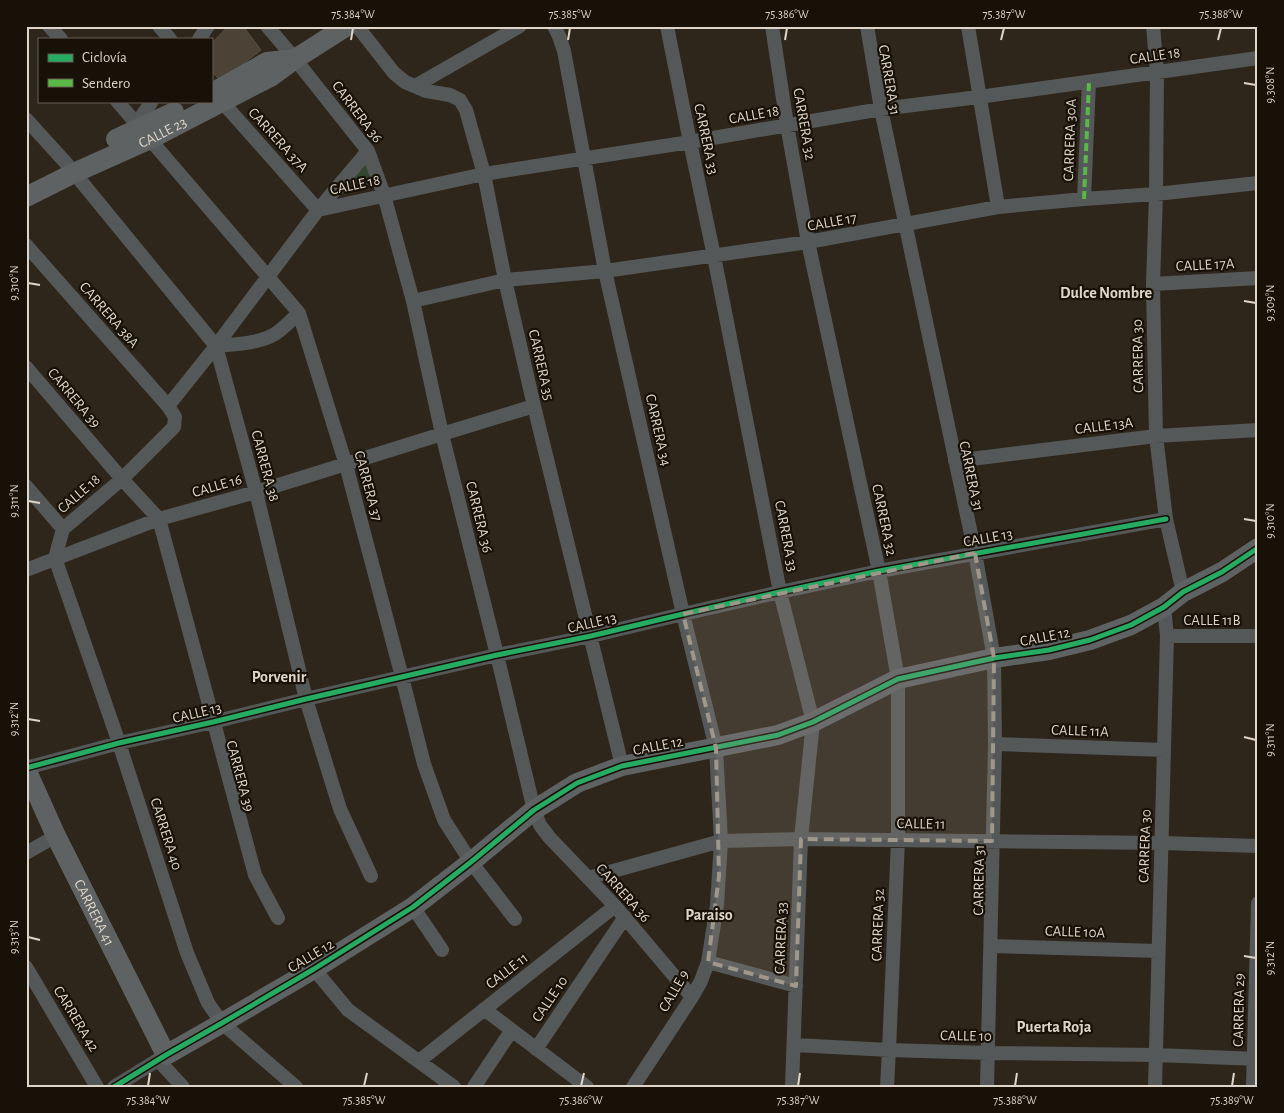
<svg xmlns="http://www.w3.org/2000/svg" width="1284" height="1113" font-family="'Alegreya Sans',sans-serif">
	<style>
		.green { fill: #31482d }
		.building { fill: #4c4235; stroke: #574f45 }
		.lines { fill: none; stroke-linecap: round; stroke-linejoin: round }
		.street { stroke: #555858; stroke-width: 14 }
		.secondary { stroke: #5e6263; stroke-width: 20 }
		.quiet { stroke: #58b947; stroke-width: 4; stroke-dasharray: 8 4; stroke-linecap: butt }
		.cycleway-casing { stroke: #181108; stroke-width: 8 }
		.cycleway { stroke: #26ab63; stroke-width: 5 }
		.marked { fill: #a0978b; fill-opacity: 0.2; stroke: #a0978b; stroke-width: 4; stroke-dasharray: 10 6; stroke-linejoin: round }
		.ticks { fill: none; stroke: #ded4c8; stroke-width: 2 }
		.labels { text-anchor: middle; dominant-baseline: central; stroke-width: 4.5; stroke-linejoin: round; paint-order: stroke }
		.street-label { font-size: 15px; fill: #ded4c8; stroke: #181108 }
		.neighbourhood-label { font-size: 16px; font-weight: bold; fill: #ded4c8; stroke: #181108 }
		.neatline { fill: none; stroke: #ded4c8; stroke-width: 2 }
		.ticks-label { font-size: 12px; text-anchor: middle; fill: #ded4c8 }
	</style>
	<rect width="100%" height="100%" fill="#2e261a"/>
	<!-- green -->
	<path class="green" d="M367,160l9,24 -38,11z"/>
	<!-- building -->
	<path class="building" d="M228,26h15l18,24 -40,31 -10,-10v-27z"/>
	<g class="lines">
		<!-- street -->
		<path class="street" d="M49,26l12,13
			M159,26l11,13
			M267,26l28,33 73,92 16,44 29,106 29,133 55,221 37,155 6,15 9,12 66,69 77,91
			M357,26l37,47 11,9 21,9 24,4 10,5 6,10 18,64 21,106 29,126 88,360
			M554,26l5,10 5,15 41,220 78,343 33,134 5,93 -4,64 -9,57 -7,19 -9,16 -59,90
			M667,26l23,116 24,114 66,336 33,130 -12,117 -9,248
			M772,26l15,99 21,117 71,329 19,108v161l-9,210 -2,37
			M867,26l14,83 94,444 19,105 1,86 -8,343
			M968,26l30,181
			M1153,26l4,46 -1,122 -3,90 3,152 10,83 17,73
			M199,39l9,-13
			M415,86l105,-60
			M217,96l101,114 166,-36 206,-32 191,-33 98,-12 279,-39
			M117,101l182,212 47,152 56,212 22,87 20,56 27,42 44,57
			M26,119l40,44 150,183 40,146 50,207 34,110 31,67
			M137,123l15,-22
			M1084,199l5,-117
			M26,245l142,161 7,11 -1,10 -52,52 -59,50 -8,29
			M1153,284l105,-6
			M413,301l92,-21 100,-9 203,-29 190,-35 86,-8 72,-5 102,-11
			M216,346c19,-2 42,-2 59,-12 9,-6 16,-14 24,-21
			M26,367l96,112 37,40 96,356 23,43
			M168,406l48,-60 102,-136 50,-59
			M955,461l201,-25 102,-6
			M26,486l37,43
			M55,558l64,185 68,210 21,50 14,20 74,64
			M26,570l133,-51 97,-27 186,-58 92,-28
			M1167,636h91
			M995,744l169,6
			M26,768l93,-25 94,-21 93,-23 191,-44 94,-19 92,-22 97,-22 99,-21 287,-52
			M26,853l30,-17
			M588,878l133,-37 80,-2 361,4 96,3
			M413,907l29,43
			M991,946l167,5
			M708,962l88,24
			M26,967l71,120
			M314,969l34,41 106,77
			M484,1009l103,78
			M795,1045l94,5 99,3 168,2 102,4
			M536,1049l89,-132
			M158,1060l25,27
			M419,1061l196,-155
			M114,1087l52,-32
			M474,1087l38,-57
			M1155,1087l12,-451 -3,-29
			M1253,1087l5,-184"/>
		<!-- secondary -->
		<g class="secondary">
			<path d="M219,89l48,-27 28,-3"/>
			<path d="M116,139l58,-27"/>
			<path id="s1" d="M26,197l48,-24 76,-34 122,-63 23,-17 52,-33"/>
			<path id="s2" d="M26,769l30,67 110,219 56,-32 92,-54 99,-62 58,-45 63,-52 43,-27 45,-17 156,-31 35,-13 85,-43 96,-21 55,-8 41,-10 41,-15 33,-18 19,-15 39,-20 36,-24"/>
		</g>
		<!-- quiet -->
		<path class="quiet" d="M1084,199l5,-117"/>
		<!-- cycleway casing -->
		<g class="cycleway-casing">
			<path id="cycleway" d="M26,768l93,-25 94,-21 93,-23 191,-44 94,-19 92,-22 97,-22 99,-21 287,-52
				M114,1087l52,-32 56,-32 92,-54 99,-62 58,-45 63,-52 43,-27 45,-17 156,-31 35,-13 85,-43 96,-21 55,-8 41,-10 41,-15 33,-18 19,-15 39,-20 36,-24"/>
		</g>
		<!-- cycleway -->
		<use href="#cycleway" class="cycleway"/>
	</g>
	<!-- marked area -->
	<path class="marked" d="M975,553l19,105 -2,183 -191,-2 -5,147 -88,-24 11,-86 -3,-128 -33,-134z"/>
	<!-- ticks -->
	<path class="ticks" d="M351,40l2,-12M568,40l2,-12M785,40l2,-12M1001,40l3,-12M1218,40l3,-12M1244,83l12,2M28,283l12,2M1244,301l12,2M28,501l12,2M1244,519l12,2M28,719l12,2M1244,737l12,3M28,937l12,3M1244,956l12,2M148,1086l2,-13M364,1086l3,-13M581,1086l3,-13M798,1086l2,-13M1015,1086l2,-13M1232,1086l2,-13"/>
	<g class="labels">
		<!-- street labels -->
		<g class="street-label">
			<text transform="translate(1155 56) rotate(-8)">CALLE 18</text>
			<text transform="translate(889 80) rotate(80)">CARRERA 31</text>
			<text transform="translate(357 112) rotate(53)">CARRERA 36</text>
			<text transform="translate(754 115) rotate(-10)">CALLE 18</text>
			<text transform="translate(804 124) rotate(80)">CARRERA 32</text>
			<text stroke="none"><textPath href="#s1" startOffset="151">CALLE 23</textPath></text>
			<text transform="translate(706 139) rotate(78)">CARRERA 33</text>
			<text transform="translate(278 140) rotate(48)">CARRERA 37A</text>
			<text transform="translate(1070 140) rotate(-88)">CARRERA 30A</text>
			<text transform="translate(355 185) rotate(-12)">CALLE 18</text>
			<text transform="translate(832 222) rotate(-10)">CALLE 17</text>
			<text transform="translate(1205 265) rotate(-3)">CALLE 17A</text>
			<text transform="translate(109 315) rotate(49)">CARRERA 38A</text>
			<text transform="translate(1138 356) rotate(-91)">CARRERA 30</text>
			<text transform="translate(541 365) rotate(77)">CARRERA 35</text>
			<text transform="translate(74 398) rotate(50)">CARRERA 39</text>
			<text transform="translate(1104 426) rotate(-7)">CALLE 13A</text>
			<text transform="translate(658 430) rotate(77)">CARRERA 34</text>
			<text transform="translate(265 466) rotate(75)">CARRERA 38</text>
			<text transform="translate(971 476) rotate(78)">CARRERA 31</text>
			<text transform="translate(217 486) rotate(-16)">CALLE 16</text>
			<text transform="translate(368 486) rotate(75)">CARRERA 37</text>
			<text transform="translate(79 494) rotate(-41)">CALLE 18</text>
			<text transform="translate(479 517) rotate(76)">CARRERA 36</text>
			<text transform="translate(884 520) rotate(78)">CARRERA 32</text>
			<text transform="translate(786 536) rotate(79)">CARRERA 33</text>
			<text transform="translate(988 538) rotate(-10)">CALLE 13</text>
			<text x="1212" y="620">CALLE 11B</text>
			<text transform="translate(592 623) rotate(-13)">CALLE 13</text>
			<text transform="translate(1045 637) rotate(-11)">CALLE 12</text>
			<text transform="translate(197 713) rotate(-13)">CALLE 13</text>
			<text transform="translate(1080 731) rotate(2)">CALLE 11A</text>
			<text transform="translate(658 746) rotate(-11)">CALLE 12</text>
			<text transform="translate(240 776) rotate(75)">CARRERA 39</text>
			<text transform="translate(921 824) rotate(1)">CALLE 11</text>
			<text transform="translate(166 834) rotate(72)">CARRERA 40</text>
			<text transform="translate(1145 846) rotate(-88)">CARRERA 30</text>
			<text transform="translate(979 880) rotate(-89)">CARRERA 31</text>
			<text transform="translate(623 893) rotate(48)">CARRERA 36</text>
			<text stroke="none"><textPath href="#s2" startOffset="159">CARRERA 41</textPath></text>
			<text transform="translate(878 925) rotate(-88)">CARRERA 32</text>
			<text transform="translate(1075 932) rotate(2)">CALLE 10A</text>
			<text transform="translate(781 938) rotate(-88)">CARRERA 33</text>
			<text transform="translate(311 956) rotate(-31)">CALLE 12</text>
			<text transform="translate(507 971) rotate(-38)">CALLE 11</text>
			<text transform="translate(674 991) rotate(-60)">CALLE 9</text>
			<text transform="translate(550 999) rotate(-56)">CALLE 10</text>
			<text transform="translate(1239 1010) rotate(-89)">CARRERA 29</text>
			<text transform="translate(76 1019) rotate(59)">CARRERA 42</text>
			<text transform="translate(966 1036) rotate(1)">CALLE 10</text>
		</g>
		<!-- neighbourhood labels -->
		<g class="neighbourhood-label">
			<text x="1106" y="293">Dulce Nombre</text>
			<text x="279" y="677">Porvenir</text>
			<text x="709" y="915">Paraiso</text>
			<text x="1054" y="1027">Puerta Roja</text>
		</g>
	</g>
	<!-- border -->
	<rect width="1284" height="1113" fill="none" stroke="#181108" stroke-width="55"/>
	<!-- legend -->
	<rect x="38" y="38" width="175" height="65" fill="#181108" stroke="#675f55"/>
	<rect x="48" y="54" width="25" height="8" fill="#26ab63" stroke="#675f55"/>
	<text x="82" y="62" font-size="15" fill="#ded4c8">Ciclovía</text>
	<rect x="48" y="79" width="25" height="8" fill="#58b947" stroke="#675f55"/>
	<text x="82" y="88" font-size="15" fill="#ded4c8">Sendero</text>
	<rect x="28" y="28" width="1228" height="1058" class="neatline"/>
	<g class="ticks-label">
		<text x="353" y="18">75.384°W</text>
		<text x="570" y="18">75.385°W</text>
		<text x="787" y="18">75.386°W</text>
		<text x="1004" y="18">75.387°W</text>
		<text x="1221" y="18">75.388°W</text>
		<text transform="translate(1270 85) rotate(-90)" y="4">9.308°N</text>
		<text transform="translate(14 283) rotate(-90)" y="4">9.310°N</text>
		<text transform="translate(1270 303) rotate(-90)" y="4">9.309°N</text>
		<text transform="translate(14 501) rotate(-90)" y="4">9.311°N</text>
		<text transform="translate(1270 521) rotate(-90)" y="4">9.310°N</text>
		<text transform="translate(14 719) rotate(-90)" y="4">9.312°N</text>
		<text transform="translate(1270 740) rotate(-90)" y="4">9.311°N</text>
		<text transform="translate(14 937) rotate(-90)" y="4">9.313°N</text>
		<text transform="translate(1270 958) rotate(-90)" y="4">9.312°N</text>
		<text x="148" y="1104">75.384°W</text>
		<text x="364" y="1104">75.385°W</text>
		<text x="581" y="1104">75.386°W</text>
		<text x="798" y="1104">75.387°W</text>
		<text x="1015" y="1104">75.388°W</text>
		<text x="1232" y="1104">75.389°W</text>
	</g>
</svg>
